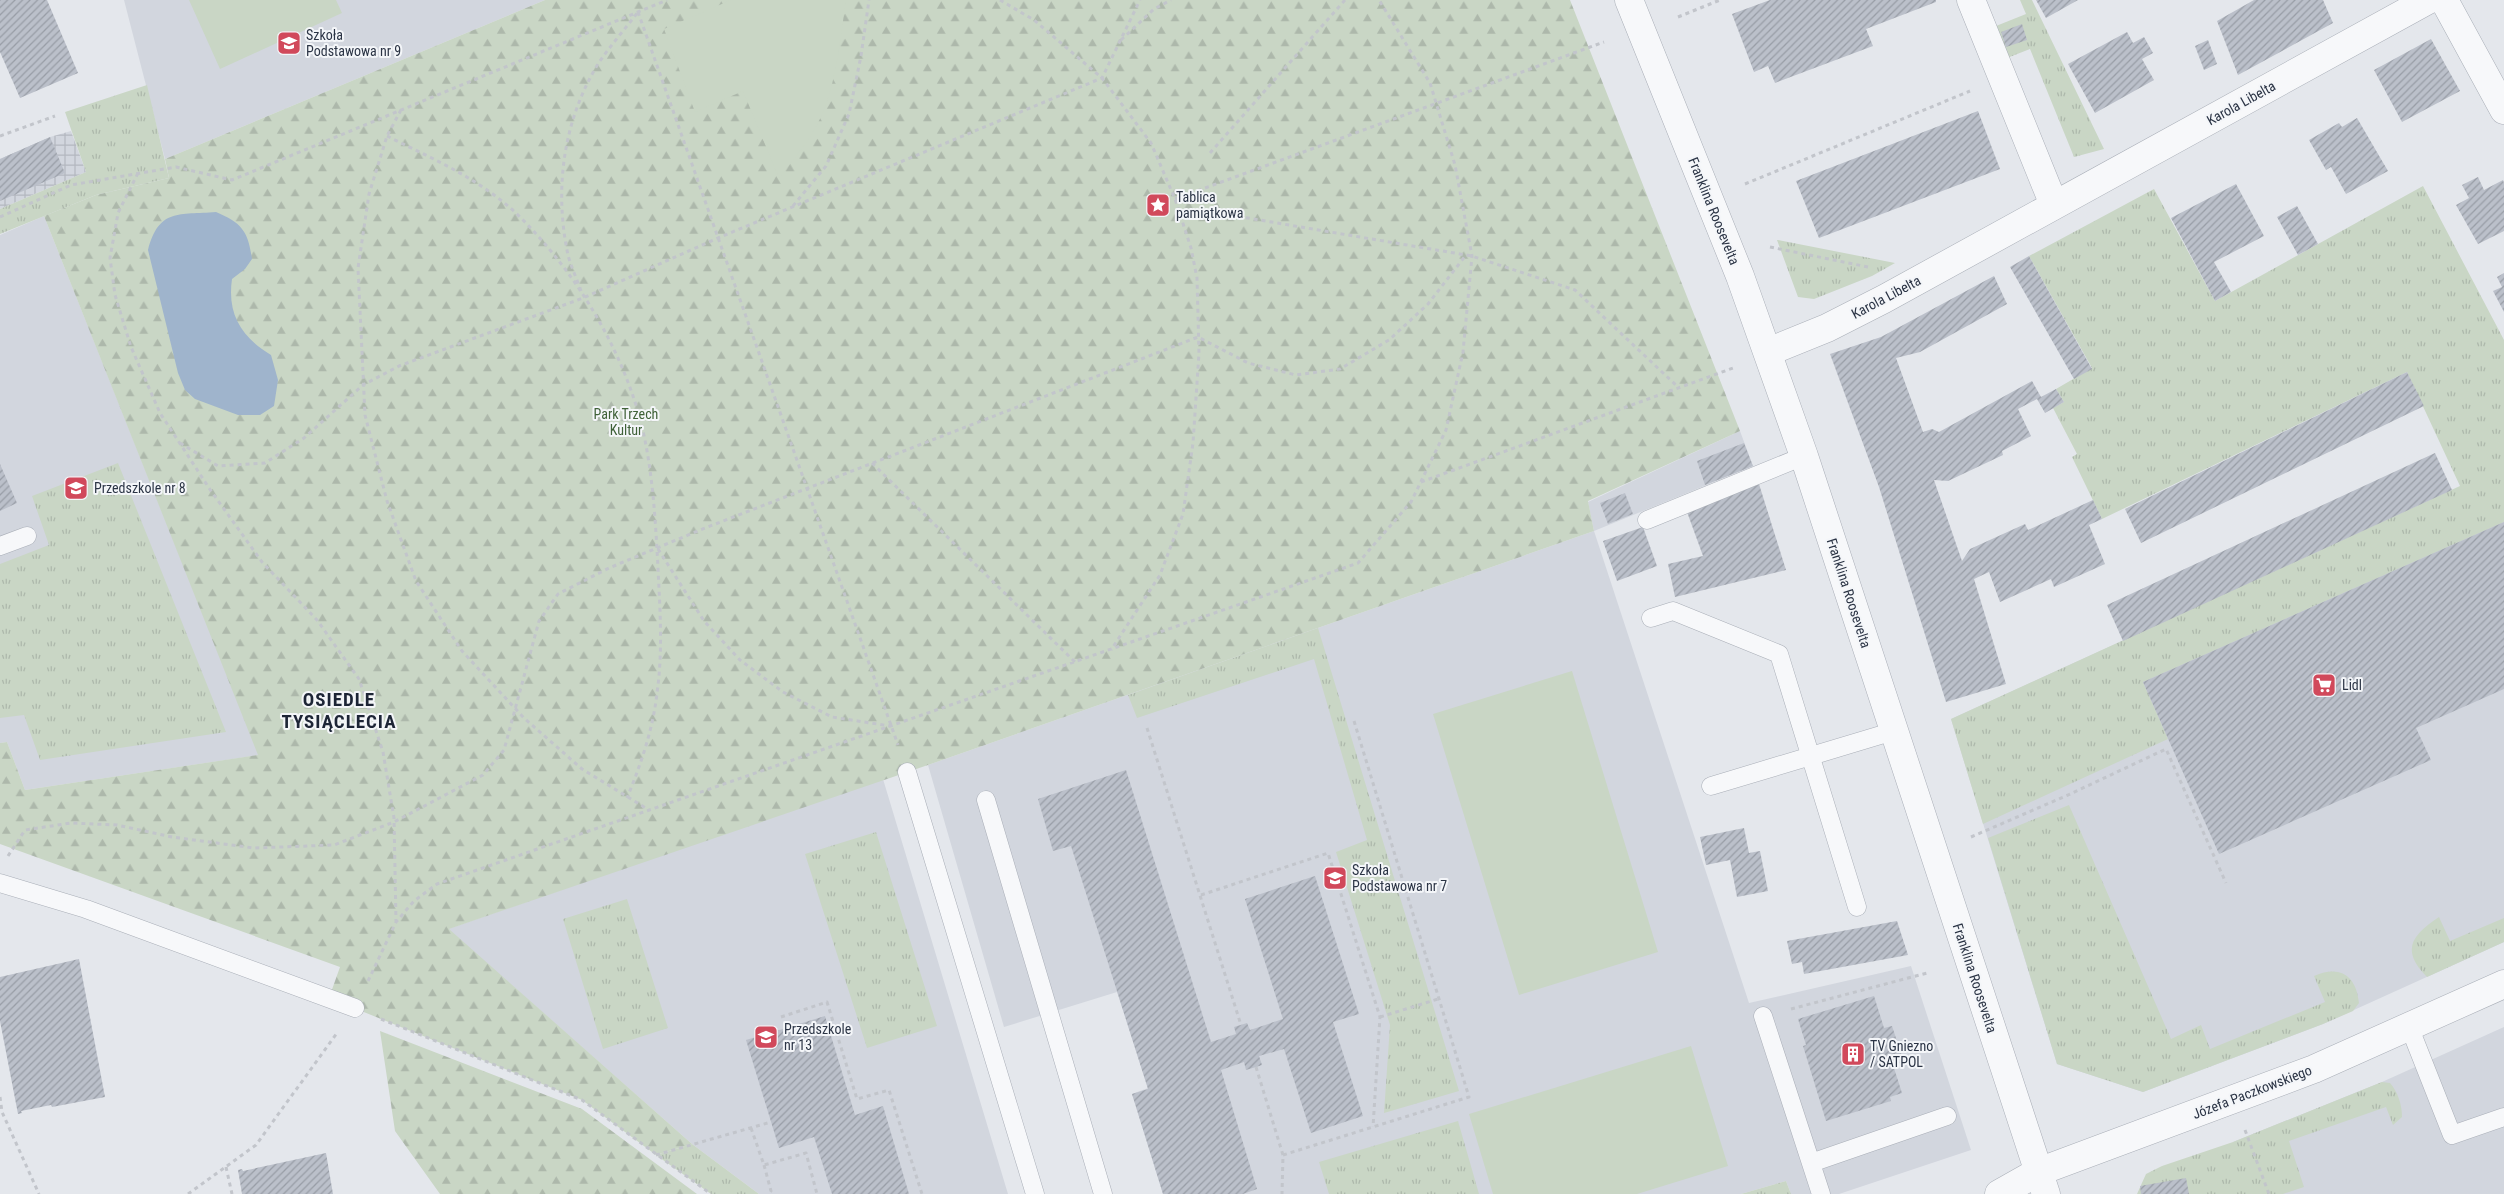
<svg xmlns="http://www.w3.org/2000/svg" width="2504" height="1194" font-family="'Roboto Condensed',sans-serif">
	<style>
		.built { fill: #d2d6de }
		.industrial { fill: url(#industrial-grid) }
		.grass { fill: url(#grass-tufts) }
		.forest { fill: url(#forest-firs) }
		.park { fill: #c9d6c5 }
		.water { fill: #9fb4cc }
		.building { fill: url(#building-hatch) }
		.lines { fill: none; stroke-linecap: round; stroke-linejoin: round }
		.service-casing { stroke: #a9aeb7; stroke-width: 19 }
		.minor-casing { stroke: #a9aeb7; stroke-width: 29 }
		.tertiary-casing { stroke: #a9aeb7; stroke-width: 29 }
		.path { stroke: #c2c5cb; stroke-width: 3; stroke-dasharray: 4 4; stroke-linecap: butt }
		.service { stroke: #f7f8fa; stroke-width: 18 }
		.minor { stroke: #f7f8fa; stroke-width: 28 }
		.tertiary { stroke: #f7f8fa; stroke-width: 28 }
		.labels { text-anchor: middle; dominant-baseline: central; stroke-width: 4; stroke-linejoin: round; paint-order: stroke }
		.poi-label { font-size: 14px; fill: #2b3445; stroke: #f4f6f9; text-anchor: start }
		.street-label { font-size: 14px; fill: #2b3445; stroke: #f4f6f9 }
		.park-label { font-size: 14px; fill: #3f6138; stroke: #f4f6f9 }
		.district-label { font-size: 19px; font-weight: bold; letter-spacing: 1px; fill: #1d2536; stroke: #f4f6f9 }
	</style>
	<defs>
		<pattern id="industrial-grid" width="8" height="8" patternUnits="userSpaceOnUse" patternTransform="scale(1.25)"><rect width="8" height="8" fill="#d2d6de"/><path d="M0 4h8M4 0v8" fill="none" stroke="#b4b8c0"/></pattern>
		<pattern id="grass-tufts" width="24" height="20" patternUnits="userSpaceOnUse" patternTransform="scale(1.25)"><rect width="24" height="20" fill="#c9d6c5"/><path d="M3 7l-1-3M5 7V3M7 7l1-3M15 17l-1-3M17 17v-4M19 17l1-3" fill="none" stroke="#adb8ab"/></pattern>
		<pattern id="forest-firs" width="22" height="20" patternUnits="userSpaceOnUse" patternTransform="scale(1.25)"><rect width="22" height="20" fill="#c9d6c5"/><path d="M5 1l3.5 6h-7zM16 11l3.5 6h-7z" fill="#adb8ab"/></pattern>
		<pattern id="building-hatch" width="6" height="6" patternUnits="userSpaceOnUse" patternTransform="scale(1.25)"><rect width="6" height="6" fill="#bbc0ca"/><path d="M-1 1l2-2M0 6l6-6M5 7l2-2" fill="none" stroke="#989da6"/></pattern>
	</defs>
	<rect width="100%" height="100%" fill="#e4e7ec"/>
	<!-- built -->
	<path class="built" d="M124,0h421l-380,159z
		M44,216l215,539 -234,35 -18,-48 -7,1v-508z
		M1740,431l13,35 -159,65 155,472 162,-37 60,184 -132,44h-48l-5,-13 -45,13h-578l-31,-100 16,-6 -31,-96 -113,35 -76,-262 666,-234 -6,-29z
		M2504,467v475l-181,82 -180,68 -86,-28 -106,-345z
		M883,779l125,415h-249l-67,-50 -244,-215z
		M2504,1027v167h-259l-12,-52 149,-60z"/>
	<!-- industrial -->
	<path class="industrial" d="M71,131l15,41 -86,37v-50l50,-22z"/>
	<!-- grass -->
	<path class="grass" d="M2020,0h12l72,149 -30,8 -44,-108 -23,9 -11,-32 30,-12z
		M147,85l22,93 -73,17 -96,39v-25l86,-37 -21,-60z
		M2423,186l81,154v182l-361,160 25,57 -185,85 -32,-105 509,-233 -53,-114 -305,147 -30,-62 5,-3 -24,-46 11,-6 -8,-13 36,-21 -63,-112 125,-67 61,112z
		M1777,240h1l117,23 -23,13 -58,23 -16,-2z
		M118,463l108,269 -186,28 -16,-45 -24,3v-154l49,-19 -17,-49z
		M1318,628l141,463 -75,22 6,-88 -54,-173 31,-12 -53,-181 -177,59 -9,-23z
		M2069,805l102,234 30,-14 9,24 115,-47 -11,-26c26,-11 42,-1 45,27l-6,8 -30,13 -180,68 -86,-28 -69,-226z
		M876,832l61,194 -70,22 -62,-194z
		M627,899l41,129 -65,21 -40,-130z
		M2439,917l11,24 54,-23v24l-77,35c-27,-27 -15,-42 12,-60z
		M2382,1082l8,1c8,9 12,22 12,34l-9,8 -7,-18 -97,34 15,46 -21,7h-146l9,-20 16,-8 71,-24z
		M1458,1121l21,73h-150l-10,-32z
		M692,1144l67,50h-48l-55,-39z
		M1786,1181l5,13h-50z"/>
	<!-- forest -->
	<path class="forest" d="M545,0h1025l170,431 -152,70 6,30 -666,234 -479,164 243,215 -36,11 -74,-55 -253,-102 11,-31 -340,-123v-101l7,-1 18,48 233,-35 -214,-539 52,-21 73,-17 -4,-19z
		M380,1031l202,78 115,85h-257l-45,-63z"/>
	<!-- park -->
	<path class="park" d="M189,0h147l6,13 -122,56z
		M731,0h115c-5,33 -9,76 -21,107 -9,26 -30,50 -46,71l-36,-87 -48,21 -31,-83z
		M1572,671l86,281 -139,43 -86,-281z
		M1691,1046l37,120 -91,28h-144l-24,-80z"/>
	<!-- water -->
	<path class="water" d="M216,212c26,11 32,19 36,47l-7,10 -13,10c-5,35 9,58 39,76l7,25 -4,26 -14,9h-22l-43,-16 -10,-9 -7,-17 -30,-123c11,-42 31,-35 68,-38z"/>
	<!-- building -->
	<path class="building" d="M0,0h47l31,73 -58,25 -20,-46z
		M1770,0h166v2l-70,27 7,17 -98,37 -7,-17 -14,6 -22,-58z
		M2036,0h42l-32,18z
		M2254,0h69l10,23 -95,52 -21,-54z
		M2022,24l5,16 -21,7 -5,-15z
		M2127,32l6,11 11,-6 9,16 -11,6 12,21 -59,33 -27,-49z
		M2431,39l29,52 -58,31 -28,-52z
		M2208,40l9,24 -13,6 -9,-24z
		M1978,111l22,58 -181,69 -23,-57z
		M2357,118l31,53 -42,23 -15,-27 -5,3 -17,-30 30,-17 3,4z
		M50,137l15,36 -65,28v-42z
		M2478,177l6,13 19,-10 1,3v48l-26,13 -22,-39 13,-7 -7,-13z
		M2236,184l28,52 -50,26 17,30 -16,9 -44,-83z
		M2297,206l21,38 -20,11 -21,-38z
		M2029,256l63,113 -18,10 -64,-112z
		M2504,273v39l-11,-21 9,-4 -5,-10z
		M1994,276l13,28 -87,48 -24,6 27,74 9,-3 7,3 93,-51 9,16 15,-8 8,13 -19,11 -8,-14 -19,10 13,27 -29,15 1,4 -55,26 -14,-1 28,81 8,-12 55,-25 3,6 65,-30 9,19 -13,6 16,39 -51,23 -3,-8 -51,23 -11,-30 -15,7 32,105 -60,18 -67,-215 -49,-133 51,-17z
		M2407,372l17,34 -283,137 -16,-34z
		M1744,443l9,23 -48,19 -8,-24z
		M2435,453l17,37 -329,151 -16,-36z
		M0,464l17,39 -17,8z
		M1759,484l27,86 -111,27 -7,-33 35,-8 -16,-44z
		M1625,493l8,21 -25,10 -8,-21z
		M2504,522v167l-88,39 15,32 -212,94 -76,-172z
		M1643,527l14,39 -40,15 -14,-40z
		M1126,770l85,272 25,-8 -2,-7 13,-4 3,7 33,-11 -38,-120 70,-23 44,138 -26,8 30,94 -52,17 -27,-84 -25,7 3,9 -6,2 -10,3 -2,-8 -23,8 36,119 -14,5h-80l-31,-100 16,-5 -77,-243 -18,5 -15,-52z
		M1744,828l5,25 11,-2 8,40 -31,6 -7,-37 -24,5 -6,-28z
		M1897,921l11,34 -104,19 -2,-12 -10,2 -5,-23z
		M79,959l26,138 -53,10 -1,-2 -30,6 1,2 -4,1 -18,-93v-44z
		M1874,996l10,32 8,-2 12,36 -11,3 9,28 -12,4 1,4 -65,20 -23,-75 3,-1 -8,-26z
		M825,1016l30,99 28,-9 26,88h-77l-18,-57 -35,11 -33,-108z
		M326,1153l7,41h-91l-4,-24 4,-1 1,2z
		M2186,1178l3,16h-48l-1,-8z"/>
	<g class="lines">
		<!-- service casing -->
		<g class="service-casing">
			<path id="service" d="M1647,520l157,-64
				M0,546l27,-10
				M1651,618l22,-7 106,43 78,253
				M907,772l128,422
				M1711,786l183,-55
				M986,800l117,394
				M0,883l86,26 269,99
				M1763,1016l58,178
				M2409,1026l43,109 52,-18
				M1811,1163l136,-47"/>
		</g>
		<!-- minor casing -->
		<g class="minor-casing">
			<path id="minor" d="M1971,0l83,205
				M2444,0l60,110
				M1768,352l59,-24 57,-29 544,-299
				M1999,1194l39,-22 276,-103 190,-85"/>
		</g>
		<!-- tertiary casing -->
		<g class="tertiary-casing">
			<path id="tertiary" d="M1629,0l111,276 64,180 242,738"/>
		</g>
		<!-- path -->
		<path class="path" d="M1000,0l34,20 68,58 49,65 24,56 16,49 6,30 2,75 -6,90 -10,71 -23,61 -49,75
			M638,12l260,733
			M1678,17l42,-17
			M1121,40l33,-31 17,-9
			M401,110l-14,26 -18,58 -11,74 7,147 22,86 29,80 46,70 62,67 58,51 67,41
			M0,136l55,-20
			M387,136c48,24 98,45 136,84 49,50 90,114 112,182 17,52 20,111 23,166 2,42 5,83 -1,125 -4,36 -16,71 -30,105
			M1210,153l135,-153
			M138,173l-20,40 -8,45 5,37 16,52 29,66 51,78 51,71 55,58 42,59 24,73 11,66 2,104
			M1745,184l225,-93
			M1175,199l429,-157
			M793,206l33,-40 23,-52 12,-58 8,-56
			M1230,215l242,41 103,34 104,98
			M0,217l71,-32 105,-18 56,13 435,-180
			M1770,247l98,20
			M581,291c-4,-12 -10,-24 -13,-36 -14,-65 -5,-134 30,-191 12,-18 27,-35 40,-52
			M180,443l38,23 47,-3 39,-25 59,-53 36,-19 184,-68 135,-60 384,-160 38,-78
			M872,463l204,200
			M1421,482l312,-114
			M658,549l46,72 36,39 43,32 49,25 58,9
			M1147,728l94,297
			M1971,837l97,-42 98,-46 60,134
			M8,856l17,-26 46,-7 46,2 55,12 82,11 80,-3 60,-23 89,-47 21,-25 35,-129 19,-27 51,-26 96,-40 493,-191 50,26 48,12 44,-6 49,-29 39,-36 38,-49
			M1201,895l127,-42 52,164 -7,110
			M368,981l28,-59 18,-21 23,-17 921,-321 53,-61 35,-72 17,-78 9,-96 -17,-91 -25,-82 -51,-83
			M1791,1009l136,-36
			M781,1017l46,-15 30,97 32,-9 33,104
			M1380,1017l58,-18
			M381,1019l201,81 129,94
			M1256,1067l27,88 -1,39
			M0,1097l2,15 37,82
			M751,1128l13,37 42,-12 11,41
			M2245,1130l24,64
			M656,1155l115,-33
			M1283,1155l186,-58 -115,-376
			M764,1165l7,26 -2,3
			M226,1167l6,27
			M188,1194l68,-49 81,-112"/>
		<!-- service -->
		<use href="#service" class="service"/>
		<!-- minor -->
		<use href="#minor" class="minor"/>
		<!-- tertiary -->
		<use href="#tertiary" class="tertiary"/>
	</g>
	<!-- icons -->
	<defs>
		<g id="school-square" transform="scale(1.25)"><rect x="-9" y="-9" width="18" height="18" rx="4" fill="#d1495b" stroke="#f4f6f9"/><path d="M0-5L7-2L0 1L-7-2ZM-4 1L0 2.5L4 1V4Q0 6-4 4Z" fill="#fff"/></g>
		<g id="sight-square" transform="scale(1.25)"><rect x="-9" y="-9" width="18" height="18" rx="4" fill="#d1495b" stroke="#f4f6f9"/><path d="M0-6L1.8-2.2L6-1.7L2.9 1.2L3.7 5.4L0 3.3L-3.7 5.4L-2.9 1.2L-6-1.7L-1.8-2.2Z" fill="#fff"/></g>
		<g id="supermarket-square" transform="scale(1.25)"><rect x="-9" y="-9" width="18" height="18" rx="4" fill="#d1495b" stroke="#f4f6f9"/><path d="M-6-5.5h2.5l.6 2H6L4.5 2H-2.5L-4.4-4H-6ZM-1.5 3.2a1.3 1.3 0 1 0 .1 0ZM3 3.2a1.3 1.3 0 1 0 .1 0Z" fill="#fff"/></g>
		<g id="building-square" transform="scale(1.25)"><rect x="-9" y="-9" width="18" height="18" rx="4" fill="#d1495b" stroke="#f4f6f9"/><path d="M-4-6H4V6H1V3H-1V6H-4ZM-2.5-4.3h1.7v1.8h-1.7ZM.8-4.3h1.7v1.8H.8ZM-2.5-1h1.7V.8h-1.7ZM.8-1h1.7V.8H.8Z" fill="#fff"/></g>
	</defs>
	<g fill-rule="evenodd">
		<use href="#school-square" x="289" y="43"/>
		<use href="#sight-square" x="1158" y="205"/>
		<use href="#school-square" x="76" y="488"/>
		<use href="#supermarket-square" x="2324" y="685"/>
		<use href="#school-square" x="1335" y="878"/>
		<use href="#school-square" x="766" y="1037"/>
		<use href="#building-square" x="1853" y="1054"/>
	</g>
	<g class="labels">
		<!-- poi labels -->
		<g class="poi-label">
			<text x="306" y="35">Szkoła<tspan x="306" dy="16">Podstawowa nr 9</tspan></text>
			<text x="1176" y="197">Tablica<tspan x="1176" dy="16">pamiątkowa</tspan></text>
			<text x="94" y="488">Przedszkole nr 8</text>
			<text x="2342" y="685">Lidl</text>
			<text x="1352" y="870">Szkoła<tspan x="1352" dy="16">Podstawowa nr 7</tspan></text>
			<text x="784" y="1029">Przedszkole<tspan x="784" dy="16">nr 13</tspan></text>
			<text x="1870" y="1046">TV Gniezno<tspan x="1870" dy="16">/ SATPOL</tspan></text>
		</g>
		<!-- street labels -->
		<g class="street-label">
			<text transform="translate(2241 103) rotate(-29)">Karola Libelta</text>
			<text transform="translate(1714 211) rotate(68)">Franklina Roosevelta</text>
			<text transform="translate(1886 297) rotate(-28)">Karola Libelta</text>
			<text transform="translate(1849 593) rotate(72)">Franklina Roosevelta</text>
			<text transform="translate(1975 978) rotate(72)">Franklina Roosevelta</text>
			<text transform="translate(2252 1092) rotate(-21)">Józefa Paczkowskiego</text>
		</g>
		<!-- park labels -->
		<g class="park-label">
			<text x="626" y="414">Park Trzech<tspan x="626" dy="16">Kultur</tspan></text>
		</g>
		<!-- district labels -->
		<g class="district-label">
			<text x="339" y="699">OSIEDLE<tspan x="339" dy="22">TYSIĄCLECIA</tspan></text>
		</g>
	</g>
</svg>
